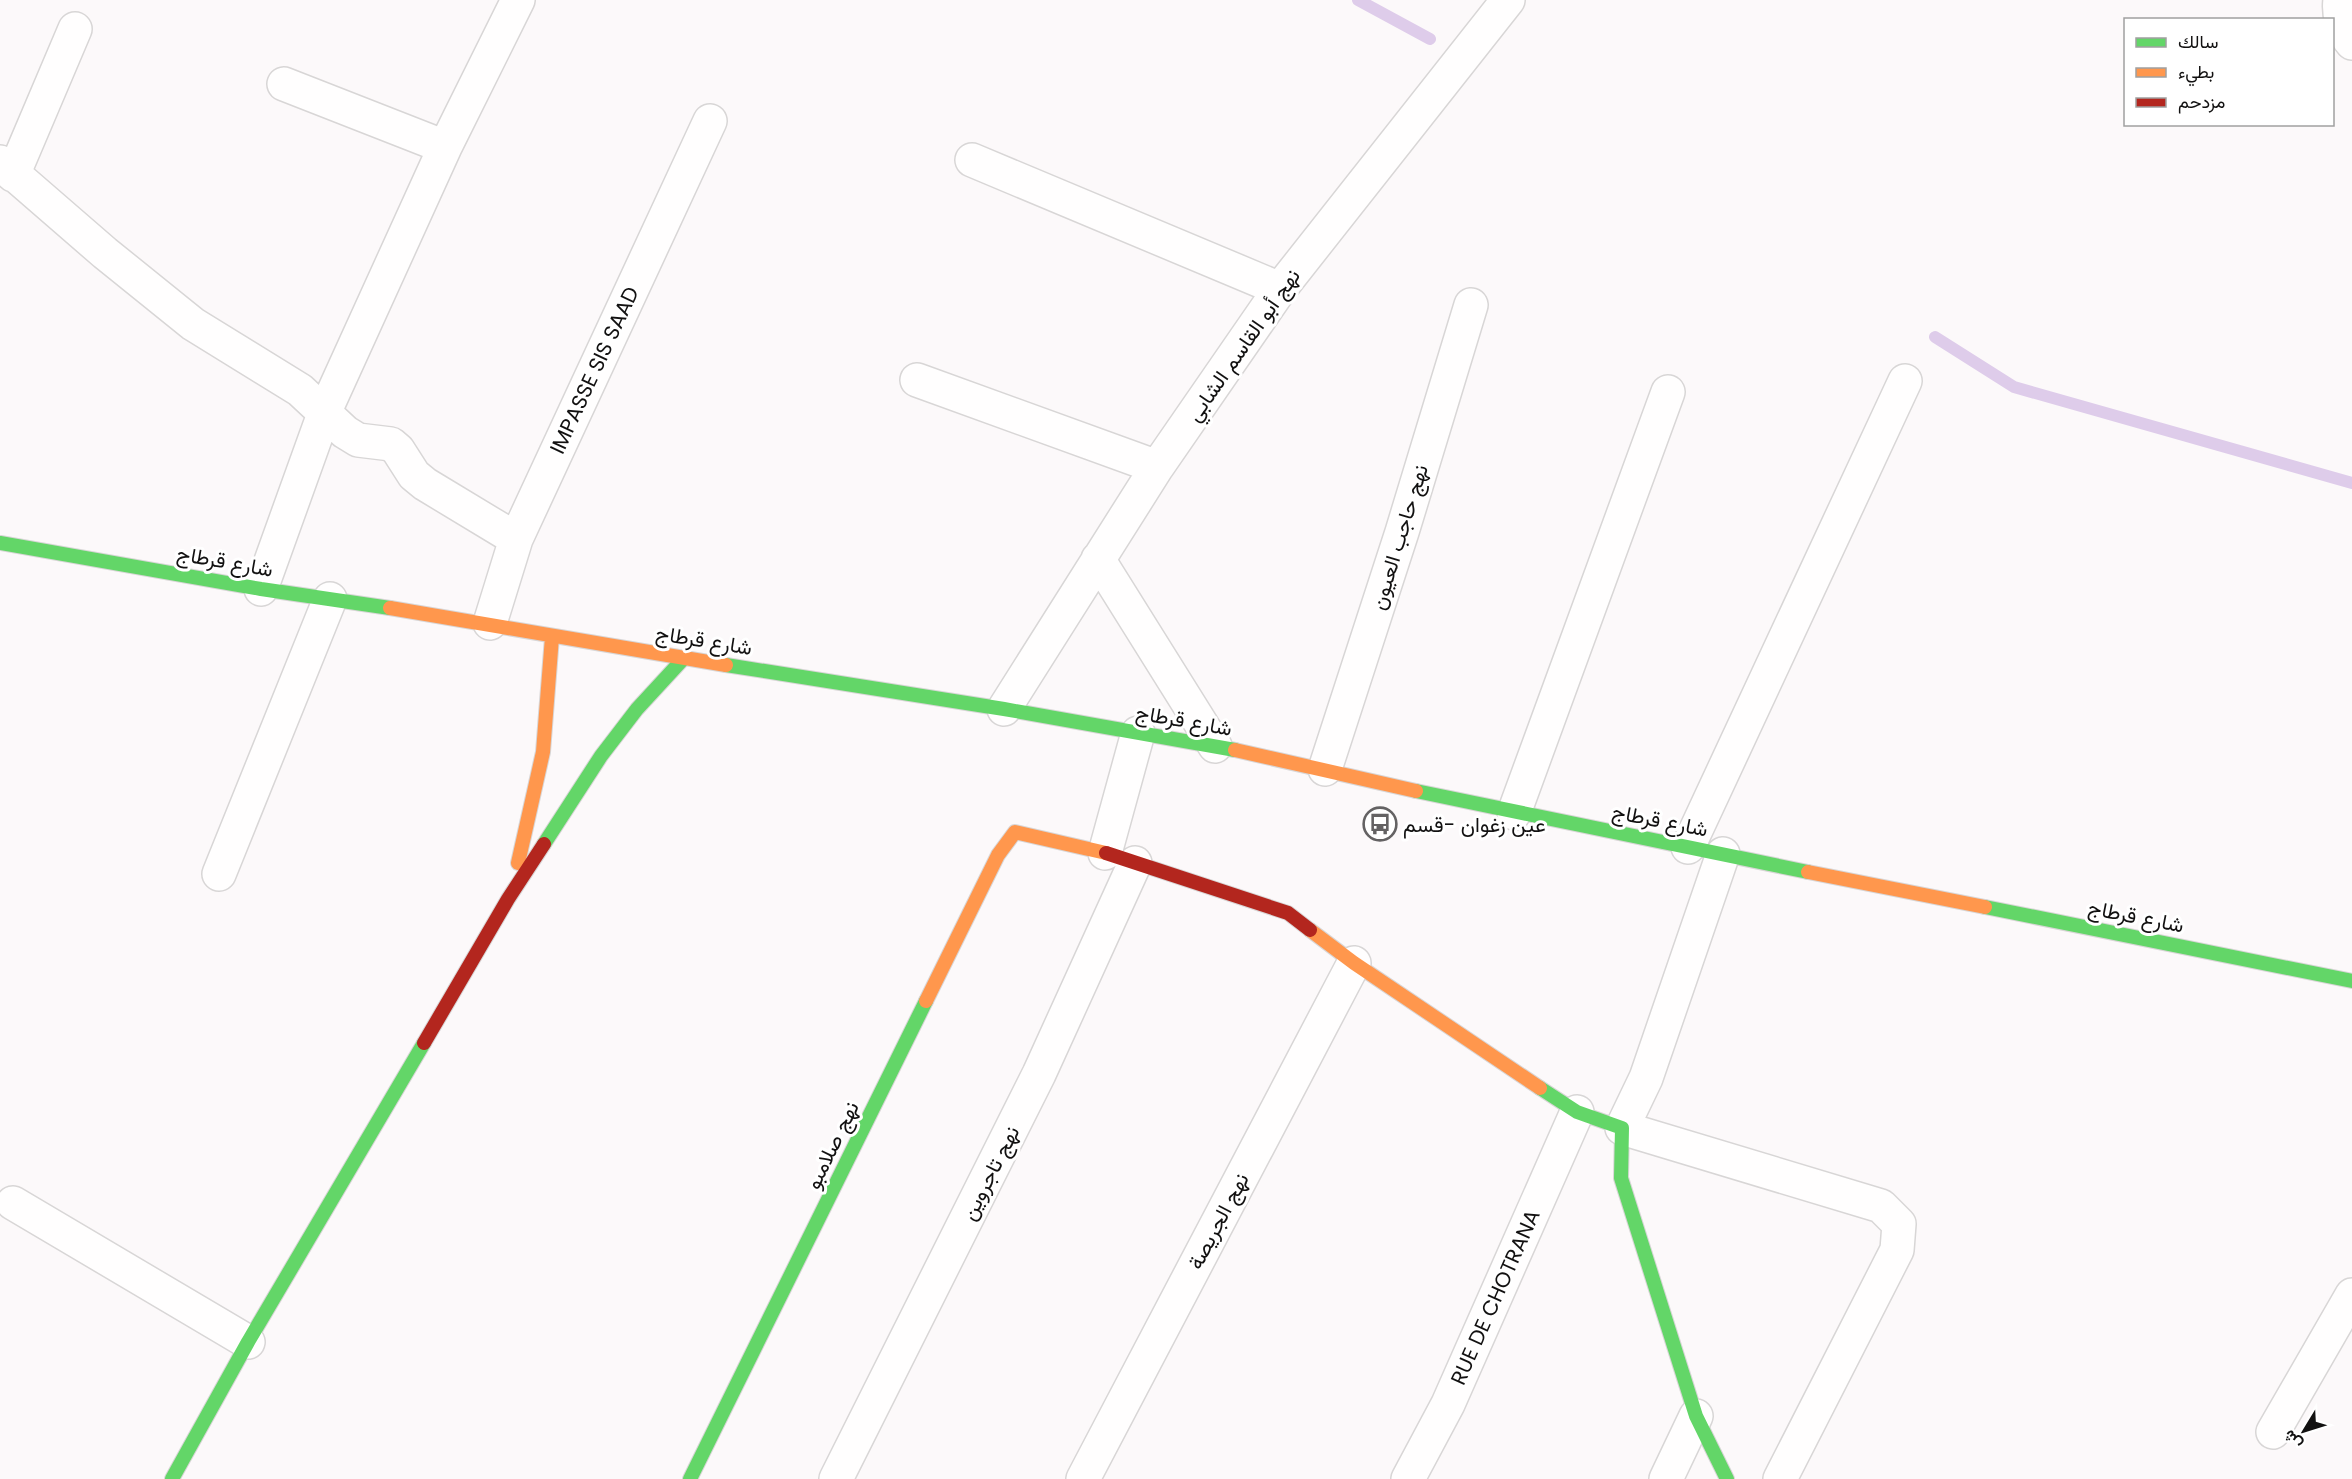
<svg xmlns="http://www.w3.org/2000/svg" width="2352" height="1479" font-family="Poppins,Vazirmatn,sans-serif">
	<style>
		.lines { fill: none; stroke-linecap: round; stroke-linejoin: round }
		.stream { stroke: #deccea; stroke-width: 12 }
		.street-casing { stroke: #d8d6d6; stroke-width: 36 }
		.fast-casing { stroke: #d8d6d6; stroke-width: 16 }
		.slow-casing { stroke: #d8d6d6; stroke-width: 16 }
		.jam-casing { stroke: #d8d6d6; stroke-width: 16 }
		.street { stroke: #fffefe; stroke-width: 33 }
		.fast { stroke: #63d668; stroke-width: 14 }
		.slow { stroke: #ff974d; stroke-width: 14 }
		.jam { stroke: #b3261e; stroke-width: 14 }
		.labels { text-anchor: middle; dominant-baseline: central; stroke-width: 6; stroke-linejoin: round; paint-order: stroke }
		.street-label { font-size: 21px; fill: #121111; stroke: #fff }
		.poi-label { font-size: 21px; fill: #121111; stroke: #fff; text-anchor: start }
	</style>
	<rect width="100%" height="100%" fill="#fcf9fa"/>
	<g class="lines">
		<!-- stream -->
		<path class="stream" d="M1358,0l72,39
			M1935,337l79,50 338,96"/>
		<!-- street casing -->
		<g class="street-casing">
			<path id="street" d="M2340,0c-2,13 3,33 12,43
				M284,84l161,63
				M972,160l308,129
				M0,162l105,91 88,71 107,66 45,42 13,8 33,4 7,6 16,25 11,9 91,55
				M13,175l62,-146
				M917,380l240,87
				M1098,559l117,187
				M261,589l64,-178 120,-264 73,-147
				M490,623l26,-84 194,-418
				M1004,709l153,-242 123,-178 228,-289
				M1325,769l77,-237 69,-227
				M1514,813l154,-421
				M1688,847l217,-466
				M1105,853l33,-120
				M1723,854l-77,224 -24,50 259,78 18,18 -2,26 -117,229
				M219,874l111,-275
				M13,1203l235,139
				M2273,1432l79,-137
				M836,1479l203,-405 96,-211
				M1083,1479l271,-516
				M1408,1479l40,-75 129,-292
				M1666,1479l30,-63"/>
		</g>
		<!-- fast casing -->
		<g class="fast-casing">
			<path id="fast" d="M0,543l261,46 129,19
				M726,665l278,44 231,41
				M1416,791l392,81
				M544,844l57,-88 36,-47 47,-51
				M1985,907l367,74
				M1540,1088l37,24 45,16 -1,50 75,238 31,63
				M172,1479l76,-137 176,-299
				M690,1479l236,-478"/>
		</g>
		<!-- slow casing -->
		<g class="slow-casing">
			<path id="slow" d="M390,608l336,57
				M1235,750l181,41
				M518,863l25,-111 9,-115
				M1808,872l177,35
				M1310,930l44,33 186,125
				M926,1001l72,-146 17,-23 91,21"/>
		</g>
		<!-- jam casing -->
		<g class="jam-casing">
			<path id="jam" d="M1106,853l182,60 22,17
				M424,1043l84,-144 36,-55"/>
		</g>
		<!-- street -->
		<use href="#street" class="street"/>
		<!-- fast -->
		<use href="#fast" class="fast"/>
		<!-- slow -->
		<use href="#slow" class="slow"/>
		<!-- jam -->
		<use href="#jam" class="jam"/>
	</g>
	<!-- icons -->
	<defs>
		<g id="bus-ring" transform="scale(1.725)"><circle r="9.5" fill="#fff" stroke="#646263" stroke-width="1.5"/><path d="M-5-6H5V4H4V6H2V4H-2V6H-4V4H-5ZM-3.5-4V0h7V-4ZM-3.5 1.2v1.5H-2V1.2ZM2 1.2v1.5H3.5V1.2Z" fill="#646263"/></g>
	</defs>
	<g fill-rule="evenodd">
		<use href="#bus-ring" x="1380" y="824"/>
	</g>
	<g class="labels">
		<!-- street labels -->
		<g class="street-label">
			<text transform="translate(1243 345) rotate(-55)">نهج أبو القاسم الشابي</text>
			<text transform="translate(594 370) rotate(-65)">IMPASSE SIS SAAD</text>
			<text transform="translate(1399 537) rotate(-73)">نهج حاجب العيون</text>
			<text transform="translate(225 561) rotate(10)">شارع قرطاج</text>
			<text transform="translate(704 640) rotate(9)">شارع قرطاج</text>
			<text transform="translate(1184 720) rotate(10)">شارع قرطاج</text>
			<text transform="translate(1660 820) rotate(11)">شارع قرطاج</text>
			<text transform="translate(2136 916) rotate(11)">شارع قرطاج</text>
			<text transform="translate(832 1145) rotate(-64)">نهج صلامبو</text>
			<text transform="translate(990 1173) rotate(-63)">نهج تاجروين</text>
			<text transform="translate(1218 1221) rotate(-62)">نهج الجريصة</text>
			<text transform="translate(1495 1297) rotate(-66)">RUE DE CHOTRANA</text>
		</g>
		<!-- poi labels -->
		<g class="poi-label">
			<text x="1403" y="824">عين زغوان -قسم</text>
		</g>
	</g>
	<!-- legend -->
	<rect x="2124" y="18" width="210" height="108" fill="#ffffff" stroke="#a0a0a0" stroke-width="1.5"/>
	<rect x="2136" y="38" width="30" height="9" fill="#63d668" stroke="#a0a0a0" stroke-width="1.5"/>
	<text x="2178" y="48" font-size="18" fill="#121111">سالك</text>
	<rect x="2136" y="68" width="30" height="9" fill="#ff974d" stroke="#a0a0a0" stroke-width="1.5"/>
	<text x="2178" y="78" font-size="18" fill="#121111">بطيء</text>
	<rect x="2136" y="98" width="30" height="9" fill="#b3261e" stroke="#a0a0a0" stroke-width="1.5"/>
	<text x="2178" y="108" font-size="18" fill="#121111">مزدحم</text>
	<!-- north arrow -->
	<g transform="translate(2304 1431) rotate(232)" stroke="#ffffff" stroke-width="4.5" paint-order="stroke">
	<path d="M0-4.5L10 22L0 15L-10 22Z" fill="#121111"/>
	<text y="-9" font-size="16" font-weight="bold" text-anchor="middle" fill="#121111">ش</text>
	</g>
</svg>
